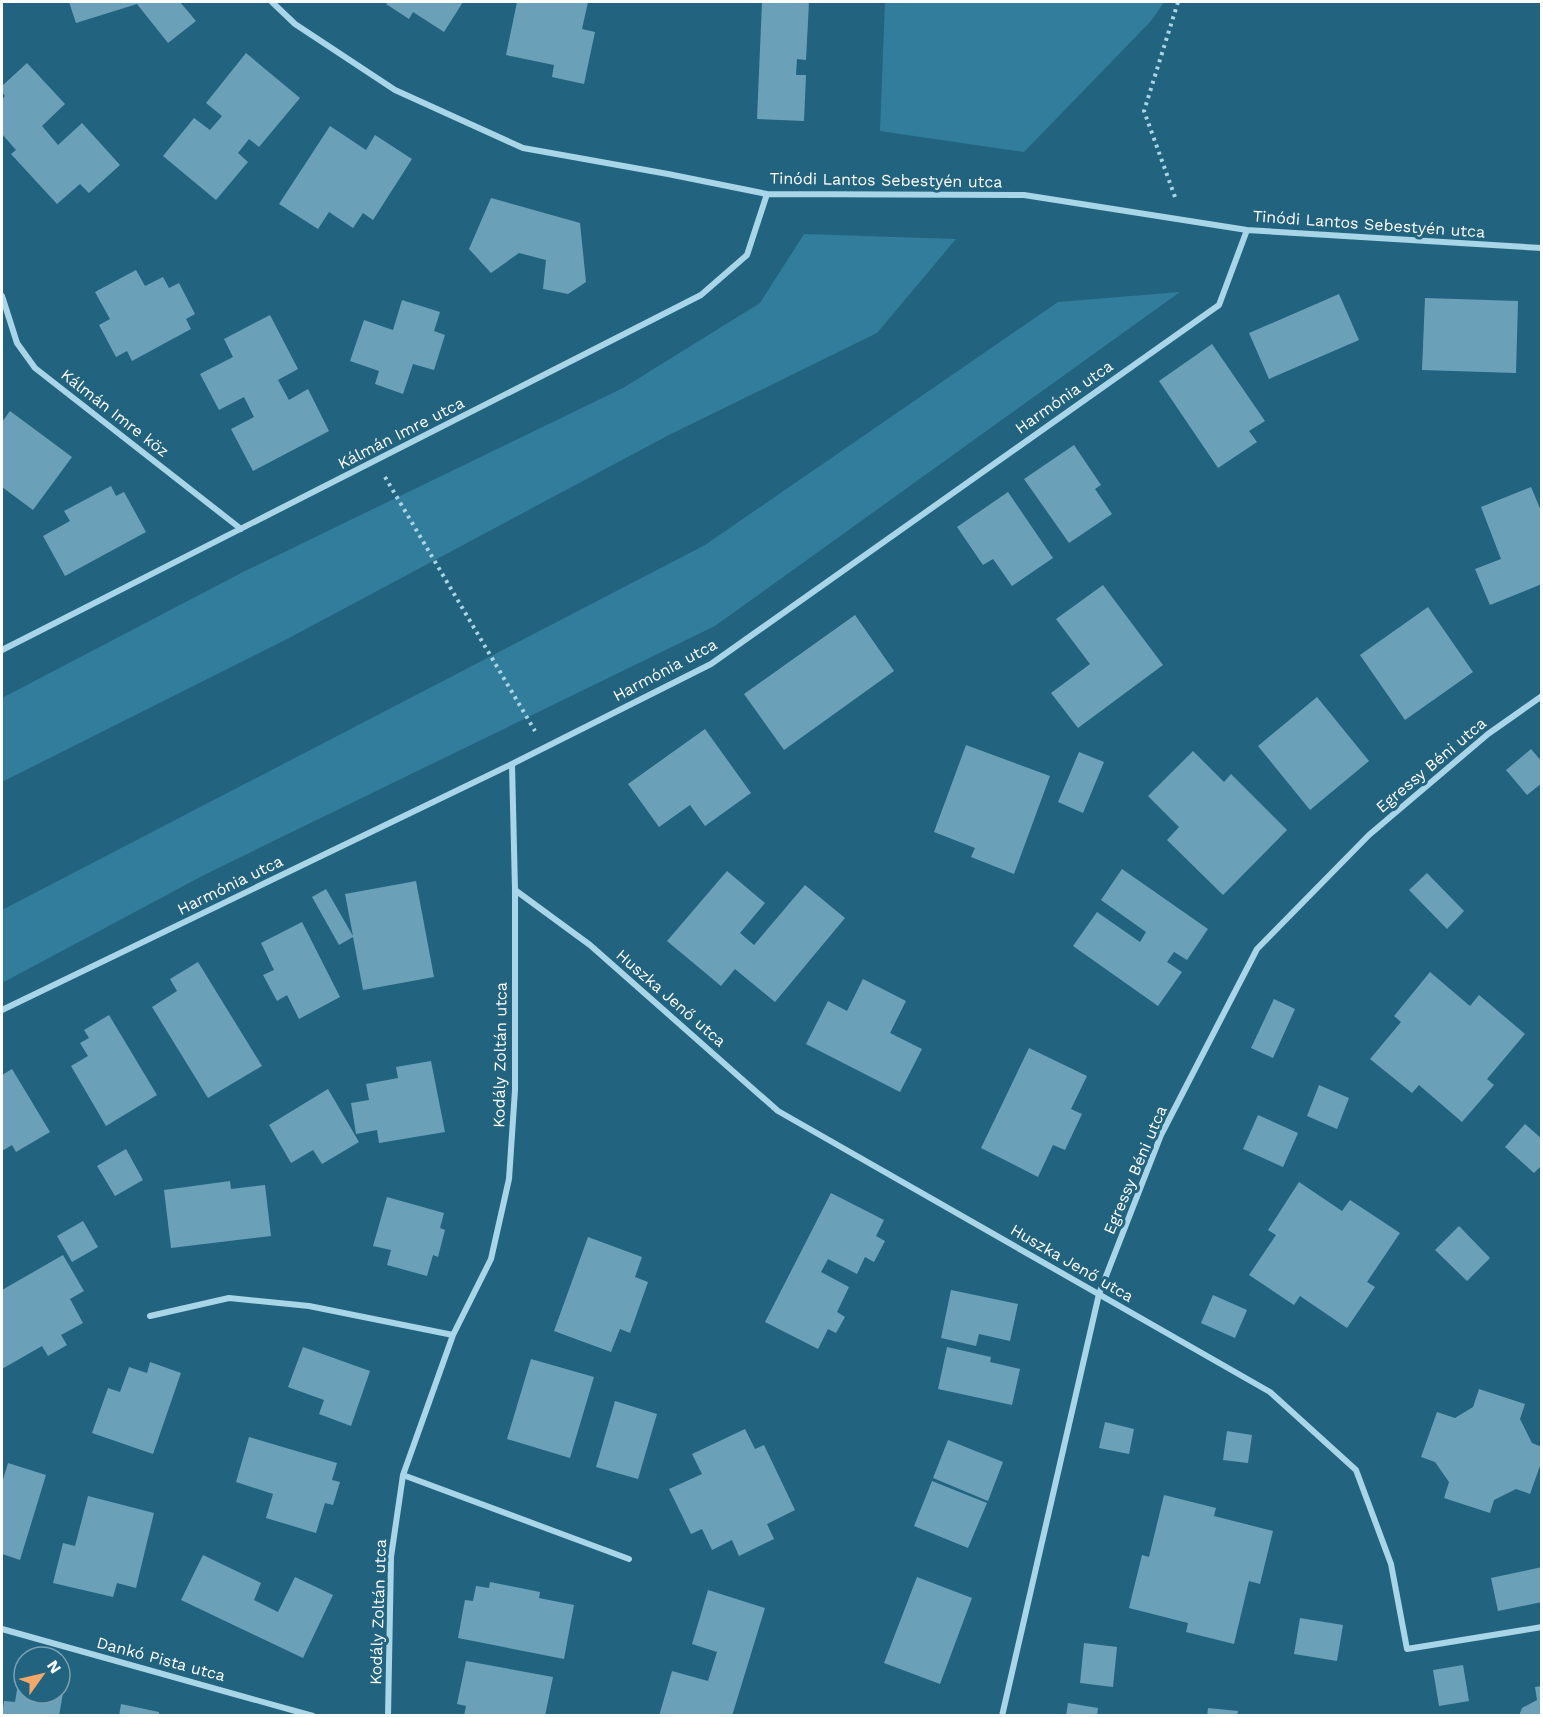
<svg xmlns="http://www.w3.org/2000/svg" width="1543" height="1717" font-family="'Work Sans',sans-serif">
	<style>
		.green { fill: #327d9b }
		.building { fill: #6ba1b8 }
		.lines { fill: none; stroke-linecap: round; stroke-linejoin: round }
		.path { stroke: #a8d5e7; stroke-width: 4; stroke-dasharray: 3 4.5; stroke-linecap: butt }
		.minor { stroke: #a8d5e7; stroke-width: 6 }
		.labels { text-anchor: middle; dominant-baseline: central; stroke-width: 6; stroke-linejoin: round; paint-order: stroke }
		.street-label { font-size: 16px; fill: #fff; stroke: #22637f }
	</style>
	<rect width="100%" height="100%" fill="#22637f"/>
	<!-- green -->
	<path class="green" d="M885,2h279l-13,19 -127,131 -144,-21z
		M804,234l152,5 -79,94 -210,103 -378,202 -287,144v-84l241,-126 380,-184 137,-85z
		M1180,292l-465,334 -509,248 -204,109v-73l703,-365 353,-243z"/>
	<!-- building -->
	<path class="building" d="M69,2h111l16,19 -28,22 -31,-39 -61,19z
		M388,2h75l-19,30 -31,-20 -4,7 -23,-15z
		M517,2h71l-6,27 13,3 -11,52 -32,-7 2,-12 -48,-10z
		M762,2h47l-3,58 -9,-1 -1,16h10l-2,46 -47,-2z
		M246,53l54,45 -41,49 -10,-8 -11,14 10,9 -32,38 -53,-44 31,-38 16,12 12,-14 -16,-13z
		M27,63l38,41 -23,22 16,19 24,-22 38,42 -31,28 -9,-9 -23,20 -46,-50 5,-4 -14,-16v-35l3,-3 -3,-4v-6z
		M330,126l36,24 9,-15 37,24 -39,61 -10,-7 -10,15 -24,-16 -11,17 -39,-25z
		M491,198l89,25 6,59 -18,12 -25,-5 3,-29 -27,-7 -28,20 -22,-24z
		M136,270l9,16 18,-9 6,11 10,-5 16,31 -9,5 5,10 -59,32 -5,-10 -11,6 -17,-32 11,-6 -15,-27z
		M1339,294l20,46 -90,39 -20,-46z
		M1425,298l93,3 -2,72 -94,-3z
		M402,300l38,12 -6,19 11,4 -11,35 -21,-6 -10,30 -28,-10 4,-13 -29,-10 14,-41 29,10z
		M270,315l28,54 -20,11 11,20 19,-11 21,42 -76,40 -22,-42 23,-12 -10,-20 -25,13 -19,-36 33,-17 -9,-18z
		M1212,344l53,77 -16,10 8,11 -39,26 -59,-87z
		M10,411l62,46 -39,53 -31,-23v-65z
		M1074,445l27,40 -6,4 17,25 -43,29 -45,-64z
		M111,486l5,10 8,-4 22,40 -81,44 -22,-40 27,-15 -6,-10z
		M1531,487l11,26v71l-52,21 -15,-36 26,-10 -20,-52z
		M1008,492l45,66 -41,28 -19,-27 -10,6 -26,-38z
		M1103,585l60,80 -85,63 -27,-35 39,-29 -34,-45z
		M1428,607l45,65 -68,48 -45,-65z
		M855,615l39,56 -110,79 -40,-56z
		M1317,697l52,64 -59,49 -52,-64z
		M705,729l46,64 -46,33 -15,-21 -31,22 -31,-43z
		M966,745l84,31 -36,98 -43,-17 4,-9 -41,-16z
		M1531,749l11,13v21l-15,12 -21,-25z
		M1193,751l31,31 7,-8 56,56 -64,65 -56,-55 12,-13 -31,-31z
		M1079,752l25,10 -21,51 -25,-11z
		M1122,869l86,60 -21,31 -13,-8 -7,10 15,10 -24,34 -85,-60 24,-34 43,30 6,-10 -45,-32z
		M727,871l38,32 -25,30 14,12 51,-60 40,33 -70,84 -40,-33 -14,17 -54,-45z
		M1427,873l37,38 -17,18 -38,-39z
		M416,881l18,96 -71,13 -10,-53 -14,8 -27,-48 14,-8 27,47 -8,-42z
		M302,922l38,75 -41,22 -12,-24 -10,6 -14,-26 11,-5 -13,-27z
		M198,962l64,104 -54,32 -56,-91 25,-16 -7,-12z
		M1430,972l40,34 9,-11 46,39 -38,45 7,6 -32,37 -43,-37 -7,8 -42,-34 31,-37 -7,-6z
		M863,979l43,22 -16,32 32,16 -22,43 -94,-48 22,-43 19,10z
		M1274,999l21,10 -22,49 -22,-10z
		M109,1015l48,80 -51,31 -35,-60 17,-10 -8,-13 9,-5 -5,-8z
		M1029,1048l58,28 -16,33 11,5 -17,36 -12,-5 -15,32 -57,-29z
		M431,1061l14,71 -66,11 -2,-13 -21,4 -5,-31 18,-3 -3,-16 32,-6 -2,-11z
		M12,1069l38,63 -34,20 -4,-7 -10,6v-76z
		M1319,1085l30,13 -12,31 -30,-13z
		M328,1089l31,53 -37,22 -9,-14 -22,13 -22,-38z
		M1258,1115l40,18 -15,34 -40,-18z
		M1525,1124l17,15v26l-8,8 -29,-26z
		M126,1149l17,31 -28,16 -18,-30z
		M230,1181l1,8 34,-4 6,51 -100,12 -7,-58z
		M1299,1182l43,29 8,-11 50,33 -33,49 8,5 -28,41 -47,-32 -6,9 -45,-30 27,-40 -8,-5z
		M831,1193l53,27 -8,16 9,5 -11,21 -9,-5 -8,17 -29,-15 -7,13 28,15 -12,25 8,5 -9,16 -8,-4 -10,20 -53,-27z
		M387,1197l57,16 -4,15 5,2 -7,27 -5,-2 -6,21 -40,-11 4,-15 -18,-4z
		M83,1221l15,26 -26,15 -15,-26z
		M1459,1226l31,32 -23,23 -32,-31z
		M588,1237l54,20 -7,20 13,5 -18,51 -10,-4 -9,23 -57,-21z
		M63,1255l21,36 -14,8 13,24 -22,12 6,10 -19,11 -6,-10 -40,23v-79z
		M951,1290l67,14 -8,37 -31,-7 -3,12 -35,-8z
		M1213,1295l34,15 -12,28 -34,-15z
		M303,1347l67,24 -19,55 -32,-12 5,-14 -36,-13z
		M947,1347l44,10 -1,5 30,7 -8,36 -74,-16z
		M531,1359l63,18 -24,81 -63,-19z
		M150,1362l31,11 -28,81 -61,-21 16,-45 12,4 9,-25 18,6z
		M1479,1389l46,15 -5,15 12,24 10,4v13l-12,34 -14,-5 -22,11 -4,13 -46,-15 5,-16 -14,-20 -14,-5 16,-45 18,6 18,-11z
		M615,1401l42,13 -19,65 -42,-12z
		M1105,1422l29,7 -5,25 -30,-6z
		M745,1429l10,20 9,-4 31,65 -28,14 7,15 -35,17 -7,-16 -20,10 -10,-21 -11,5 -22,-45 33,-15 -10,-20z
		M1227,1431l25,4 -4,28 -25,-3z
		M249,1437l88,26 -5,17 8,2 -7,23 -8,-2 -9,30 -50,-15 7,-24 -37,-12z
		M948,1440l55,22 -15,39 -55,-23z
		M8,1463l38,12 -26,85 -18,-6v-71z
		M932,1481l55,22 -19,45 -54,-22z
		M1164,1495l52,13 -2,8 59,15 -13,53 -11,-3 -15,63 -48,-12 2,-9 -59,-15 13,-53 7,2z
		M88,1496l66,17 -18,75 -19,-5 -4,14 -60,-14 10,-40 12,3z
		M203,1555l58,28 -7,17 24,12 17,-35 38,18 -30,63 -122,-58z
		M1542,1567v35l-44,9 -7,-33z
		M917,1577l55,21 -32,86 -56,-21z
		M490,1582l50,10 -1,6 35,7 -10,54 -106,-21 7,-38 8,1 3,-15 13,2z
		M708,1590l57,18 -33,108h-73l13,-45 36,10 9,-29 -25,-8z
		M1300,1618l43,7 -6,36 -43,-7z
		M1084,1643l33,4 -4,40 -33,-4z
		M466,1661l87,16 -8,39h-81l2,-10 -9,-2z
		M1463,1665l6,36 -30,5 -6,-36z
		M18,1684l6,1v8h39l-4,23h-57l2,-15 11,1z
		M1542,1686v30h-23l3,-8 15,-8 -2,-13z
		M1068,1703l30,5 -1,8h-31z
		M121,1704l38,8v4h-40z
		M1208,1708l30,3 -1,5h-30z"/>
	<g class="lines">
		<!-- path -->
		<path class="path" d="M1175,197l-31,-86 34,-109
			M385,477l150,254"/>
		<!-- minor -->
		<path class="minor" d="M272,2l23,22 100,66 128,58 145,26 99,20 257,1 223,35 295,18
			M2,296l15,47 18,25 206,161
			M2,650l699,-355 46,-40 20,-61
			M515,890l75,55 188,166 492,281 86,78 35,94 16,85 135,-22
			M2,1010l510,-246 199,-100 508,-359 28,-75
			M150,1316l79,-18 80,8 144,29
			M403,1475l226,84
			M2,1629l311,87
			M388,1716l3,-159 12,-82 50,-140 38,-76 18,-80 6,-89v-200l-3,-126
			M1002,1716l97,-422 62,-159 96,-186 112,-114 119,-101 54,-38"/>
	</g>
	<g class="labels">
		<!-- street labels -->
		<g class="street-label">
			<text transform="translate(886 180) rotate(1)">Tinódi Lantos Sebestyén utca</text>
			<text transform="translate(1369 224) rotate(4)">Tinódi Lantos Sebestyén utca</text>
			<text transform="translate(1064 397) rotate(-35)">Harmónia utca</text>
			<text transform="translate(115 413) rotate(38)">Kálmán Imre köz</text>
			<text transform="translate(401 433) rotate(-27)">Kálmán Imre utca</text>
			<text transform="translate(665 670) rotate(-28)">Harmónia utca</text>
			<text transform="translate(1431 765) rotate(-40)">Egressy Béni utca</text>
			<text transform="translate(230 885) rotate(-26)">Harmónia utca</text>
			<text transform="translate(671 998) rotate(41)">Huszka Jenő utca</text>
			<text transform="translate(500 1055) rotate(-89)">Kodály Zoltán utca</text>
			<text transform="translate(1135 1170) rotate(-67)">Egressy Béni utca</text>
			<text transform="translate(1072 1263) rotate(30)">Huszka Jenő utca</text>
			<text transform="translate(378 1612) rotate(-88)">Kodály Zoltán utca</text>
			<text transform="translate(161 1659) rotate(15)">Dankó Pista utca</text>
		</g>
	</g>
	<!-- border -->
	<rect width="1543" height="1717" fill="none" stroke="#ffffff" stroke-width="6"/>
	<!-- north arrow -->
	<g transform="translate(42 1675) rotate(56)"><circle r="28" fill="#22637f" stroke="#7aa1b2" stroke-width="1.5"/>
	<path d="M0-4.5L10 22L0 15L-10 22Z" fill="#f2a86a"/>
	<text y="-9" font-size="16" font-weight="bold" text-anchor="middle" fill="#ffffff">N</text>
	</g>
</svg>
